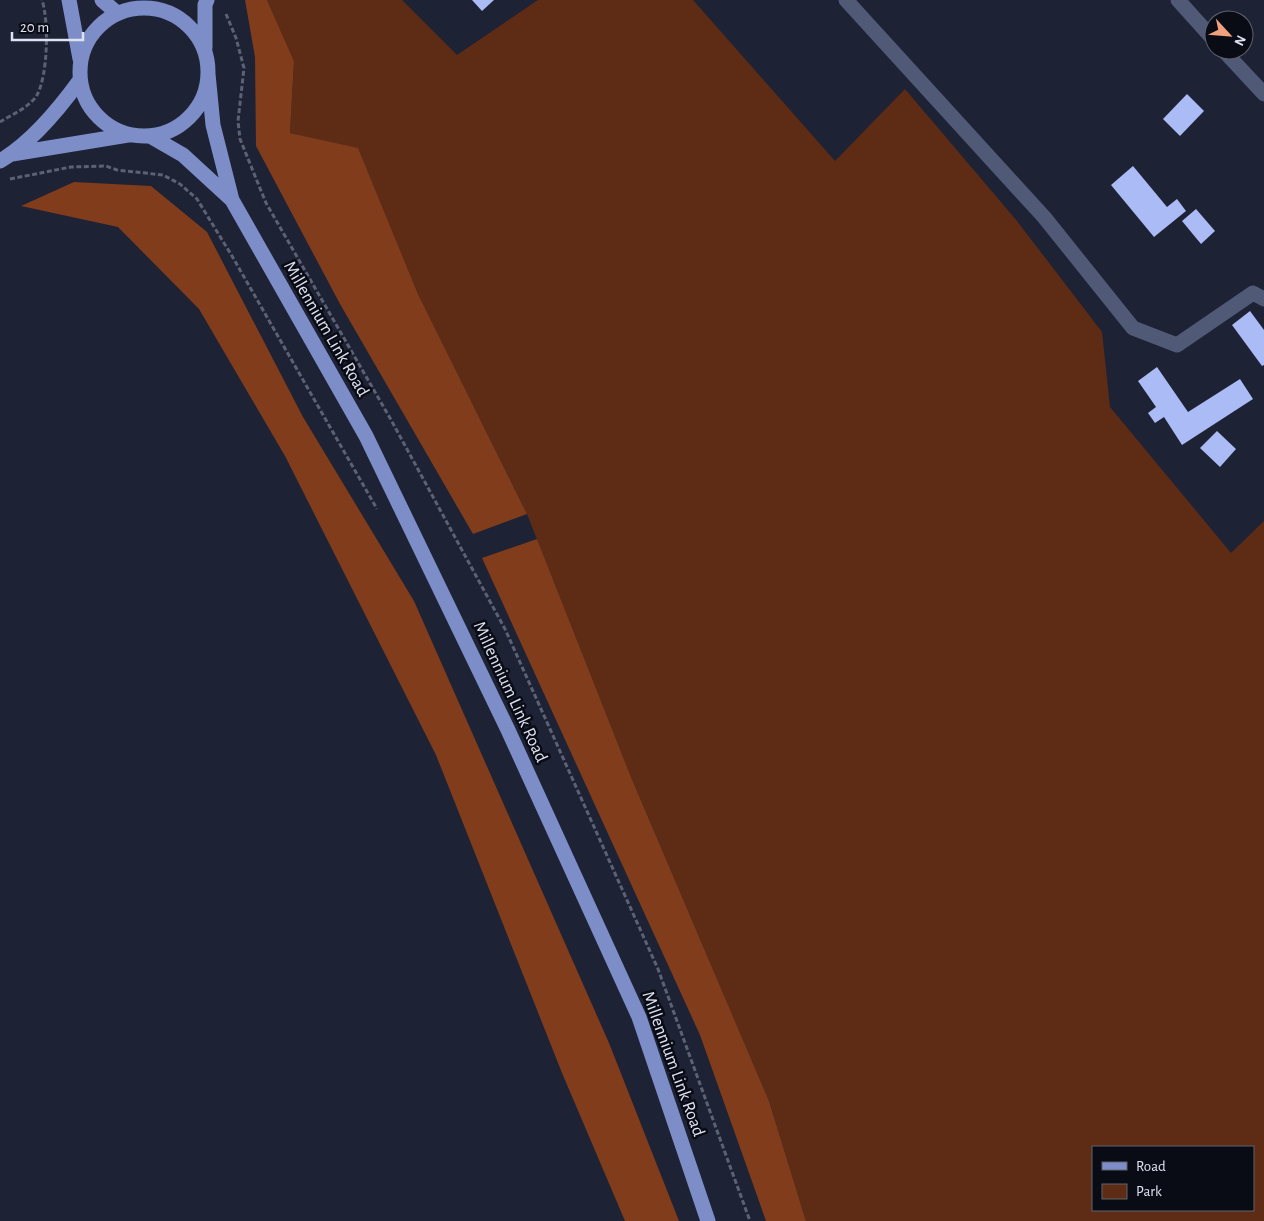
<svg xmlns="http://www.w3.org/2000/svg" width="1264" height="1221" font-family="'Alegreya Sans',sans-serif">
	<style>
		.green { fill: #5e2c15; fill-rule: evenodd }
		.forest { fill: #813c1b }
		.building { fill: #aabbf5 }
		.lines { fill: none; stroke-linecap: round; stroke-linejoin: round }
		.path { stroke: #5d6173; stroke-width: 3; stroke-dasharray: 5 2.5; stroke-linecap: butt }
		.minor { stroke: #505975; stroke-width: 15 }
		.major { stroke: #7d8dc7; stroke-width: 15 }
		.labels { text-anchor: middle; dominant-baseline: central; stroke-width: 5; stroke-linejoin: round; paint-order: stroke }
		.street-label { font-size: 18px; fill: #dfe3f1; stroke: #0a0c15 }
	</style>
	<rect width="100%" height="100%" fill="#1d2235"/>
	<!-- green -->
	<path class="green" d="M267,0h135l55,55 81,-55h155l142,161 70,-72 112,132 85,111 8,75 121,146 33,-32v700h-458l-37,-120 -138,-324 -104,-263 -109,-220 -60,-145 -68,-16 4,-72zM1093,1147h160v63h-160z"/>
	<!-- forest -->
	<path class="forest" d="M245,0h22l27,61 -4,72 68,15 60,146 109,220 -54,20 -133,-230 -84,-158 -1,-89z
		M74,182l77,4 56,46 96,185 111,184 195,442 70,178h-54l-63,-148 -126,-318 -151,-299 -86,-147 -81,-82 -97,-21z
		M537,539l94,238 138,324 37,120h-40l-66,-186 -218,-477z"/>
	<!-- building -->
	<path class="building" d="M472,0h22l-12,11z
		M1187,94l17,17 -24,25 -17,-17z
		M1133,166l34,41 10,-8 9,12 -32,26 -43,-52z
		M1196,209l19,22 -14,13 -19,-23z
		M1250,311l14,19v35l-2,1 -30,-41z
		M1157,367l31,45 52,-33 13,20 -71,46 -18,-28 -9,6 -7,-10 8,-6 -18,-26z
		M1217,431l19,18 -16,18 -20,-19z"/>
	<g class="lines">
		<!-- path -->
		<path class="path" d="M226,14l10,24 8,30 -6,53 2,18 26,64 124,215 115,211 153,340 92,252
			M0,122c11,-7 30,-15 37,-27 11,-20 12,-74 5,-95
			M10,179l61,-12 35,-1 11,4 46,5 17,9 17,15 35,57 145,253"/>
		<!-- minor -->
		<path class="minor" d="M846,0l198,217 89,111 44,17 76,-52 11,6
			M1178,0l36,40
			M1223,50l41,44"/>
		<!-- major -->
		<path class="major" d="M69,0l11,59
			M102,0l15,13
			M80 72a64 64 0 1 1 128 0a64 64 0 1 1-128 0Z
			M205,48v-43l2,-5
			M208,74l5,51 19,75 134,236 142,294 131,287 69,204
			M150,136l33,19 49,45
			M12,154l116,-19
			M0,161c31,-18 59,-52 80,-81"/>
	</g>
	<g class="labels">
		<!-- street labels -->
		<g class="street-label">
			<text transform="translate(326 329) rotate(60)">Millennium Link Road</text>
			<text transform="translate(510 692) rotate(65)">Millennium Link Road</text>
			<text transform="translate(673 1064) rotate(70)">Millennium Link Road</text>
		</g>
	</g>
	<!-- legend -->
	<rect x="1092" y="1146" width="162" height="65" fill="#0a0c15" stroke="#5f626d"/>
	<rect x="1102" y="1162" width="25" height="8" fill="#7d8dc7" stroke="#5f626d"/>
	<text x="1136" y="1171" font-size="15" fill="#dfe3f1">Road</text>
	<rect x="1102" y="1184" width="25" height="15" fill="#5e2c15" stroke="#5f626d"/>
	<text x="1136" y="1196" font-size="15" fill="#dfe3f1">Park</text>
	<!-- north arrow -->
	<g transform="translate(1229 35) rotate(116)"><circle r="24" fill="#0a0c15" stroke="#5f626d"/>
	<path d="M0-4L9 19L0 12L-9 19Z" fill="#f2a17e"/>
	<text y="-8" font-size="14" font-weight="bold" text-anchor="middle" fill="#dfe3f1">N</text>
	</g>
	<!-- scale -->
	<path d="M12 32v8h71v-8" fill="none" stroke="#dfe3f1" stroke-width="2.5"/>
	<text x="20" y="32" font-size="15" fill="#dfe3f1" stroke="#0a0c15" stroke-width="4" paint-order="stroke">20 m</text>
</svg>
